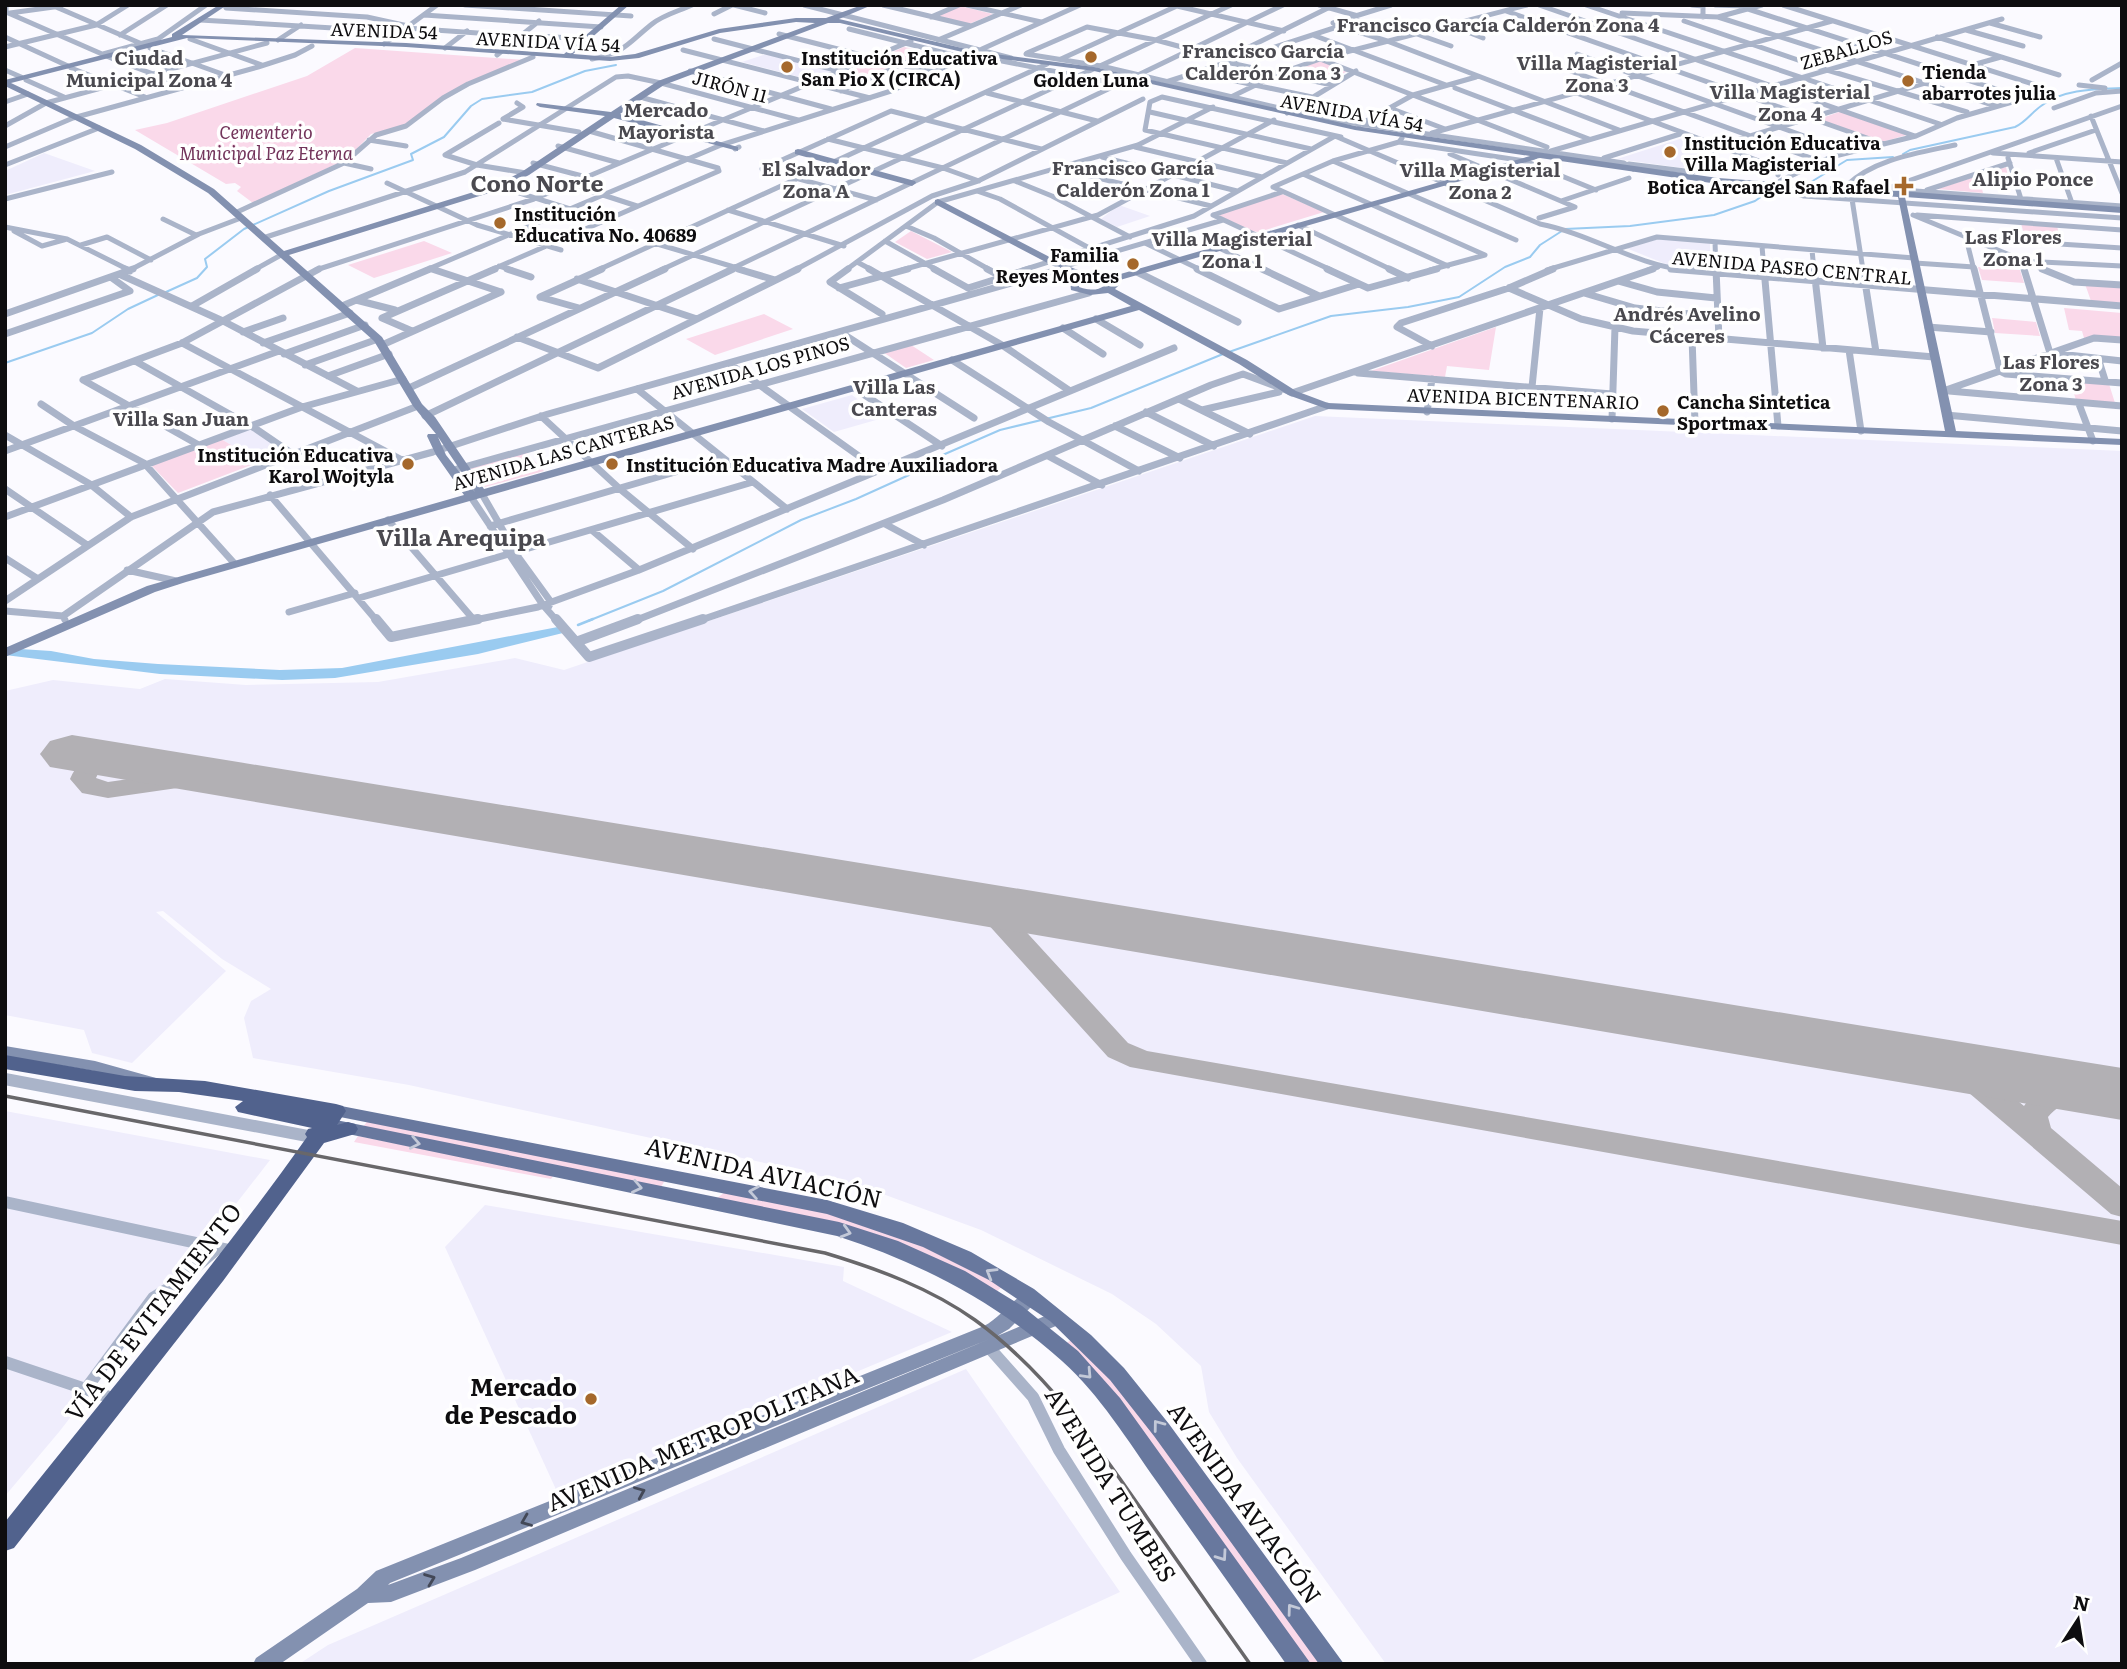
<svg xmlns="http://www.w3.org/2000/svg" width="2127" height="1669" font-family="Literata,serif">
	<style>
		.built { fill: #efedfc }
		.green { fill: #fad9ea }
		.water { fill: #9acbf0 }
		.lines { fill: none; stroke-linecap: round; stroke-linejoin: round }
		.stream-far1 { stroke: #9acbf0; stroke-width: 2 }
		.stream { stroke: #9acbf0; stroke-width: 2.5 }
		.taxiway { fill: #b2b0b4; fill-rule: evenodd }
		.runway { fill: #b2b0b4; fill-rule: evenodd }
		.street-far3 { stroke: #aab4c9; stroke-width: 5 }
		.street-far2 { stroke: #aab4c9; stroke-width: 7 }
		.street-far1 { stroke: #aab4c9; stroke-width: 10 }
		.street { stroke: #aab4c9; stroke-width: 12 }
		.secondary { fill: #8391b0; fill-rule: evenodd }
		.primary { fill: #68789e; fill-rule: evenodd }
		.highway { fill: #51628d; fill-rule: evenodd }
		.rail { stroke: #68676a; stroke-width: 3.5 }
		.oneway { stroke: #c3c9d8 }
		.oneway2 { stroke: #434857 }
		.poi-dot { fill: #a5682b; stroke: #fff; stroke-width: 2.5 }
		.labels { text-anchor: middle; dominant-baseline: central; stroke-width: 7; stroke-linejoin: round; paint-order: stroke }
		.far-street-label { font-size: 18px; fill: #0e0d0f; stroke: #fff }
		.far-poi-label { font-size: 18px; font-weight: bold; fill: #0e0d0f; stroke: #fff; text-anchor: start }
		.far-park-label { font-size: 18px; font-style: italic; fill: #73345b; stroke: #fff }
		.far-neighbourhood-label { font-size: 19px; font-weight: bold; fill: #4a494f; stroke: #fff }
		.far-district-label { font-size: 23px; font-weight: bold; fill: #4a494f; stroke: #fff }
		.neighbourhood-label { font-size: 23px; font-weight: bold; fill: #4a494f; stroke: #fff }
		.near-street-label { font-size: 24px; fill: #0e0d0f; stroke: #fff }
		.near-poi-label { font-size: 24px; font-weight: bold; fill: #0e0d0f; stroke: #fff; text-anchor: end }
	</style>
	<rect width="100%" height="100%" fill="#fbfaff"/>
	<!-- built -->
	<path class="built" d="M766,54l68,17 -23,9 -69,-18z
		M1686,137l22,8 -25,23 -66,-9z
		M44,153l51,18 -90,24v-24z
		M1119,205l31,11 -33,11 -16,-8z
		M1659,239l51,4v28l-37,-4 -47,-19z
		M852,395l31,23 -49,14 -32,-23z
		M1315,416l807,35v1213h-736l-149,-206 -28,-46 -8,-46 -45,-42 -44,-30 -131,-64 -120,-44 -69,-17 -383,-84 -156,-27 -9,-40 7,-17 20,-12 -49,-30 -59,-48 -7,1 70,59 -94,92 -40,-10 -8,-23 -79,-15v-324l48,-11 87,9 25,-10 81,6 132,-3 137,-24 49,12z
		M251,428l17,11 15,14 -29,11 -16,-15 -17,-10z
		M5,1111l265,49 -211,272 -54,64z
		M485,1205l359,62 -1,14 109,51 -393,164 -114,-249z
		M966,1369l154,223 -157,72h-664l29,-19z"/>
	<!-- green -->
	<path class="green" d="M960,6l33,8 -24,10 -34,-8z
		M904,47l21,5 -61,27 -22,-5z
		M355,48l171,12 -46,17 -76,49 -33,8 -24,25 -94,44 -16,-12 4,-4 -6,-4 -9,1 -91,-54 32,-7 140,-47z
		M1323,60l26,10 -20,12 -42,-9z
		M1842,111l65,24 -25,7 -63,-23z
		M2006,167l2,9 -19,-2 2,11h-10l2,8 -46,-4z
		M1282,194l42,18 -65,20 -8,-1 -33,-16z
		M2021,223l36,3 4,16 -36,-3z
		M911,231l41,21 -25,7 -32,-17z
		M424,241l28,12 -78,25 -26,-13z
		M1978,267l42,3 4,13 -42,-3z
		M2085,284l37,3v16l-31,-2z
		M2064,308l58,5v24l-38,1 -2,-7 -13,-1z
		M764,314l29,15 -78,26 -29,-16z
		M1992,318l44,4 4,14 -45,-3z
		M1496,327l-7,43 -42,-4 -2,11 -74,-6z
		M911,345l23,15 -28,8 -23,-16z
		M2070,381l39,3 6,19 -39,-3z
		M221,439l17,10 16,15 -76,29 -28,-29z
		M526,452l18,19 -59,16 -15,-20z
		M369,1119l293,61 2,2 -3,5 -298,-60z
		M358,1136l196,39 -3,4 -197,-37z
		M725,1192l122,25 96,36 60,33 -8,7 -33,-20 -246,-74z
		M1074,1338l39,38 211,288h-15l-244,-320z"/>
	<!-- water -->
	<path class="water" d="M563,626l4,6 -89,22 -143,24 -53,2 -122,-6 -155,-19v-7l46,3 43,8 64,5 122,6 62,-2z"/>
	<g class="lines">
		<!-- stream-far1 -->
		<path class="stream-far1" d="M1903,154l7,-4 105,-23c11,-5 16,-14 26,-21 21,-17 55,-17 81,-18
			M1811,182l36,-22 46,-3
			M166,292l31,-14 10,-11 -2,-8 39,-30 85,-38 84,-31 -2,-6 33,-17 27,-31 11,-7 50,-7 53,-21 31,-6
			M1229,352l102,-36 77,-9 51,-10 46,-30 25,-10 10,-12 25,-16 65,-3 84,-11 41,-14 10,-7
			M5,363l87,-30 36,-24 32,-15
			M588,621l75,-30 138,-71 55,-21 53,-24 13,-11 78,-34 91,-22 132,-54"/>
		<!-- stream -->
		<path class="stream" d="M578,625l15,-6"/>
		<!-- taxiway -->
		<path class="taxiway" d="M127,745l17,3 38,16 4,5 -2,2 28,-4 9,3 4,5 -4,5 -9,3 -104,15 -26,-5 -12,-14c10,-24 32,-32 57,-34zM131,760l33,14 -56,8 -12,-4c6,-14 21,-19 35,-18z
			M986,897l10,2 132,144 19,8 975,170v24l-992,-178 -22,-10 -132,-146 -4,-6 4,-6z
			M1935,1052l42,15 47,39c14,-19 41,-34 65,-27l4,7c-8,12 -31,14 -45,31l3,11 71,60v29l-11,-3 -156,-133 -31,-12 -4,-7 4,-7z"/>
		<!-- runway -->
		<path class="runway" d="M72,735l2050,333v52l-2072,-353 -10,-13 10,-13z"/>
		<!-- street-far3 -->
		<path class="street-far3" d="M6,5v7l112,49 68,25
			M225,5l1,3 141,9 41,9
			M465,5l166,11
			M734,5l31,8
			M804,5l207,53
			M883,5l88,21
			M967,5l74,17
			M1319,5l39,11
			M1539,5l376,131
			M1586,5l354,119
			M1692,5l11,1v11
			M1715,5l29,1
			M1177,6l107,25
			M56,7l86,37
			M1748,9l263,85 18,2
			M1506,11l378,133
			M10,13l51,-7
			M1622,13l96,4 44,-12
			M714,14l18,-9
			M424,15l177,12
			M931,17l28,-12
			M1718,17l278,89
			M200,20l150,9
			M1684,21l143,49 140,42
			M1333,23l58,-18
			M1990,23l50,14
			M1450,25l33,13
			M406,28l115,8
			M849,29l116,29
			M1966,30l57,16
			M779,34l94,24
			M1417,34l34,12
			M120,35l47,-30
			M522,35l65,4
			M1313,35l133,50
			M5,37l63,29
			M1937,37l122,38
			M190,39l72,26
			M714,39l125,32
			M278,40l23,-15
			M938,40l83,-35
			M384,44l53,-39
			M1284,45l263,102
			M5,47l91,-22 32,-20
			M150,48l75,27
			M445,48l22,-17
			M982,49l98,-44
			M683,50l187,48
			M1241,51l93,-46
			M1027,53l60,-26 69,13 62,17 8,-1
			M103,54l55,-15 48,-34
			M1026,54l75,12 225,53 298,44 9,6
			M1577,54l263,95
			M497,55l42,-34
			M592,59c33,-6 36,-16 60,-35 11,-9 27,-13 40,-19
			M1061,59l118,-54
			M1002,61l116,23
			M1226,62l106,23
			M1546,62l265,96
			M1976,64l25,-7
			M901,65l33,7
			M71,68l74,29
			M5,70l16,7
			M690,71l141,38
			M1193,72l119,25
			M1136,76l147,-71
			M26,80l38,17
			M2092,80l30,-17
			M1166,82l174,-56 47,15 232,89
			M2079,85l26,3
			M1455,88l134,51
			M841,91l91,-40
			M1574,92l206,77
			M987,93l110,28
			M640,97l124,34
			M1231,97l49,-24 43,-15 204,-53
			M5,102l23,-8
			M2054,108l42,-15 26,-2
			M1395,110l50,19
			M1150,112l161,37
			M1287,113l69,-42
			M2091,116l31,77
			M503,119l76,13
			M503,119l20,-12 -6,-4
			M1359,125l54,-30 63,-18
			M5,126l41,-23 221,-60
			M589,131l129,37
			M1432,133l400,-112
			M1335,136l205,88c51,10 94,40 145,46
			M828,139l115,29 36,13
			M369,140l37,6
			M1399,142l126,19 71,29
			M558,146l61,17
			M5,147l68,-29 185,-51 37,-12 17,-9
			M1135,147l127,30
			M735,149l4,-2
			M1551,151l451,-132
			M1993,153l129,9
			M2029,153l67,-23
			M1450,154l125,53
			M445,155l32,10 49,8
			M445,155l54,-32
			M1102,157l135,34
			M1604,158l76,-24
			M2008,158l13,41
			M2056,158l16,45
			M1333,161l183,79
			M344,163l27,6
			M533,163l53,14
			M1287,163l-142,-33 5,-28 12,-5 179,40
			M1629,164l64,8 24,-26 264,-80
			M5,165l94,-37
			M762,169l129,-58 150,38
			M762,169l114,31
			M1062,169l149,37
			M1303,174l182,81
			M1778,175l2,-6 33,-11
			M1015,181l37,15 78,41
			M387,183l90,42 84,25
			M569,184l68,22
			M494,185l76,24
			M1779,186l1,-5 51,-24 85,-21 41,-18 76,-22 3,-11 -253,-80
			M1846,186l276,20
			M1846,186c28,-27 72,-33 109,-41
			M1273,187l175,79
			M1273,187l60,-26 66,-19 3,-4
			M1888,188l234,-82
			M1780,189l24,7 318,22
			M1927,190l83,-27
			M977,191l23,8 91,50
			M5,199l107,-27
			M1852,199l11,71
			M1561,201l68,-23
			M728,210l116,36
			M235,213l109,-50 32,-28 30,-9 37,-28 25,-14 65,-27
			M1213,215l118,55
			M1213,215l69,-23
			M1913,215l133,55
			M1917,215l205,15
			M1539,218l36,-11
			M163,219l33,16
			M1298,225l94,45
			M906,226l28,12 56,32
			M5,227l62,12 62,31
			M14,231l28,15 25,-7
			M263,238l202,-66 151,-95 12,-1 33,7 137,37
			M885,241l52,29
			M1715,242l1,28
			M654,243l90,27
			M1145,243l56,27
			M81,245l26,-8 44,23
			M1762,246l2,24
			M1219,248l47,22
			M1812,250l2,20
			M857,262l15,8
			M1915,263l59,4
			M499,266l13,4
			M430,268l7,2
			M130,270l69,-36 42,-16
			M254,270l27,-15
			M316,270l218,-71 377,-158
			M426,270l295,-125 170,-54 81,-36
			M491,270l228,-99 -1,-3
			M598,270l449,-206
			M661,270l570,-265
			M729,270l398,-190
			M795,270l137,-74 46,-15 165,-82
			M846,270l92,-68 200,-57 75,-38
			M902,270l196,-55 176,-95
			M1023,270l171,-54 141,-80
			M1059,270l3,-3 161,-47
			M1430,270l55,-15
			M1547,270l110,-33 257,21
			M1648,270l10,-3
			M1974,270l-8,-32 156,10
			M2025,270l-3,-9 100,5"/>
		<!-- street-far2 -->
		<path class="street-far2" d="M125,269l5,2
			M432,269l69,23
			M507,269l24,8
			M738,269l37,11
			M848,269l-18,13 52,32
			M869,269l133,76 68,46
			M934,269l34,19
			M987,269l15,8
			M1197,269l82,40 80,-25
			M1262,269l57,27
			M1327,269l41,19 69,-19
			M1389,269l19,9
			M1671,269l451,37
			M1716,269l3,70
			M1764,269l14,157
			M1814,269l9,79
			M1863,269l13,83
			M1974,269l26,102 6,3 116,9
			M2024,269l26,84 72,8
			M2042,269l32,13 48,3
			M1137,272l101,50
			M121,275l102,46 134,70
			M577,279l120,40
			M1618,281l39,11 59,6
			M839,288l69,-19
			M968,288l61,-19
			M1509,288l72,31 52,12 301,26
			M1584,293l51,15 82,9
			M540,297l62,-28
			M540,297l39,11
			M356,300l39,10
			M192,306l65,-37
			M342,306l88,-37
			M5,314l128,-45
			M1096,319l44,26
			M1928,327l63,5
			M1063,328l40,26
			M412,331l-30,-13 113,-49
			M243,332l40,-14
			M840,332l134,86
			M5,334l125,-43 -18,-13
			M517,337l81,31 200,-99
			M1692,337l3,86
			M182,343l220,117
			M263,343l87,-30
			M382,345l119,-53
			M1432,346l-35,-19 4,-4 108,-35 44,-19
			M1849,350l12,81
			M284,354l81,-29
			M952,360l97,62 90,49
			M135,361l121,68 38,26
			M2099,361l6,19
			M730,364l147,105
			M305,365l73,-26
			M1358,373l254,21
			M328,376l61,-22
			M83,380l99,-37 137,-74
			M83,380l114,64
			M1532,387l8,-79
			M409,388l256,-119
			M854,388l88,58
			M637,389l150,120
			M1946,390l148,-52 28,2
			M1949,391l173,15
			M1292,393l361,-124
			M1179,399l71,35
			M41,404l33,22 70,37 90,100
			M2079,404l14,37
			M1202,410l77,-18
			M1146,412l68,34
			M1427,412l5,-33
			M1946,415l176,16
			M425,416l308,-147
			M541,416l79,73 73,60
			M1612,419l3,-92
			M1115,426l65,32
			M5,435l85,49 41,33
			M5,451l274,-100
			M1048,456l54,29
			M457,469l632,-176
			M5,489l82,56
			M482,494l37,64 32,44 -3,6
			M270,495l107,126
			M471,497l72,108 14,16
			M5,517l297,-110 101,-28
			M388,520l86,100
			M885,524l39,21
			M490,526l233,-68
			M593,531l46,39
			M5,558l33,21
			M127,570l49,11
			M359,598l394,-116
			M5,601l126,-84 287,-111
			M5,611l58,5 2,4
			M289,612l66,-19
			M63,616l150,-104 220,-60 115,-38 513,-145
			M470,621l68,-14 101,-37 535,-222
			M634,621l309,-121 268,-115 32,-11 43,16
			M698,621l629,-215"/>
		<!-- street-far1 -->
		<path class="street-far1" d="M376,619l15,18 87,-18
			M556,619l33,38 114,-38
			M576,642l62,-23"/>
		<!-- street -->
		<path class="street" d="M5,1079l313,59
			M5,1202l229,49
			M985,1343l48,54 26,53 67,106 75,108
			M5,1362l113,38
			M85,1390l68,-92 23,-14 42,-36"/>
		<!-- secondary -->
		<path class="secondary" d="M219,5h8l-45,30 224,8 158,11 57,-49h8l-56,49 37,3 25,-3 84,-25 77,-11h30l36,-13h10l-33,14 140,33 115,15 261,59 363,52 404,29v6l-217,-16 51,234 166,8v6l-795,-36 -39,-14 -49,-31 -100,-54 -953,272 -31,10 -150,65v-9l142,-62 317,-91 -28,-40 -9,-19 1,-2h8l-23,-28 -39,-65 -166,-148 -73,-44 -130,-63v-6l167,-43v-3zM796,22l19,1 -157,58 -47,31 -74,-9 -1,2 4,2 65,9 -82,55 -27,14 -212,66 -70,-62 -73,-44 -130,-62 176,-45 219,9 204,14 29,-3 81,-25zM828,23h12l139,33 115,15 261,59 175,26 -413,119 -17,1v4h20l420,-122 178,26 180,13 47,234 -617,-28 -32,-12 -49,-31 -132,-71 4,-4 -2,-2c-15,-1 -15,12 -38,4l1,-4 11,-4v-4l-26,-10 -127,-66 -3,1v4l124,65 20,8 -9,4 1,9 19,5 18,-2 23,13 -647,183 -49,-72 -13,-13 -40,-67 -93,-82 213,-66 27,-14 85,-57 124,33v-4l-118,-33 44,-29zM438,437l37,55 -29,-37z
			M798,149l117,32 1,2 -4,3 -117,-32v-4z
			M5,1046l90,15 61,17 2,4 -2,4 -6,1 -56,-16 -89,-15z
			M1029,1291l6,2 3,5 -3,5 -26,26 -12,7 60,-25 6,2 3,5 -3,5 -588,247 -84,32 -23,1 -88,61h-27l3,-6 101,-69 19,-18 608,-245c16,-8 31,-30 45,-35zM992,1338l-531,220 -73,27 2,-2z"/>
		<!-- primary -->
		<path class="primary" d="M336,1105l491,95 76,23 68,29 63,37 57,46 33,33 45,56 175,240h-25l-165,-228 -44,-56 -60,-59 -61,-41 -66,-33 -96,-33 -497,-99 -3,-4 3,-4z
			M336,1120l503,102 59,19 67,30 57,35 56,45 42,47 191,266h-25c-43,-61 -86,-121 -129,-182 -29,-41 -57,-87 -95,-121 -66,-59 -141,-98 -225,-125l-508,-106 -2,-4 2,-4z"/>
		<!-- highway -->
		<path class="highway" d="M5,1055l120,21 80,5 131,23 7,2 3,5 -9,14 11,-3 7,2 3,5 -3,5 -31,9 -101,138 -209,267 -9,3v-29c101,-128 208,-252 302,-385l-2,-3 3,-5 4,-1 -74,-16 -3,-5 8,-6 -64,-9 -44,-1 -130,-22z"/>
		<!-- rail -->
		<path class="rail" d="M5,1096l820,157c53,16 105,35 150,67 71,51 122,125 171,196 34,49 69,99 104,148"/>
	</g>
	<!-- one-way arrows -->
	<defs><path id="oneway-chevron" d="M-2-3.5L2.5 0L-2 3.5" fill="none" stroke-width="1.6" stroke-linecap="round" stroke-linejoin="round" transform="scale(1.75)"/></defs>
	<g class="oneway">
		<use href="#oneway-chevron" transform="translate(415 1143) rotate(11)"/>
		<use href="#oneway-chevron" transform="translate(637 1187) rotate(12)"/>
		<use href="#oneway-chevron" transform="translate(754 1192) rotate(-170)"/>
		<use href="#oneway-chevron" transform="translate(846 1232) rotate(16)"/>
		<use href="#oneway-chevron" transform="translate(991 1273) rotate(-149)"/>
		<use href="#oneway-chevron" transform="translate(1087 1374) rotate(47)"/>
		<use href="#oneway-chevron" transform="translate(1158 1425) rotate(-127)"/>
		<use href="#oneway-chevron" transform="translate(1222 1556) rotate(55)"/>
		<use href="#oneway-chevron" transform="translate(1292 1609) rotate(-126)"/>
	</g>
	<g class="oneway2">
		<use href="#oneway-chevron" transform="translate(640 1492) rotate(-23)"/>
		<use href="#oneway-chevron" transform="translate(526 1521) rotate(158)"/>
		<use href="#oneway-chevron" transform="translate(430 1579) rotate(-21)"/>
	</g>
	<!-- markers -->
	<g class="poi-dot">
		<circle cx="1091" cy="57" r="7"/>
		<circle cx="787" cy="67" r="7"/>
		<circle cx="1908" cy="81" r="7"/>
		<circle cx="1670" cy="152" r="7"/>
		<path d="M1900.5 175.5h7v7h7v7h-7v7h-7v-7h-7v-7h7z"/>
		<circle cx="500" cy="223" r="7"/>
		<circle cx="1133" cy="264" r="7"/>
		<circle cx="1663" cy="411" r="7"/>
		<circle cx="408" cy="464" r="7"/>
		<circle cx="612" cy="464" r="7"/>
		<circle cx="591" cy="1399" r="7"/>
	</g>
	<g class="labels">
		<!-- far-street labels -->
		<g class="far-street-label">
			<text transform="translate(384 30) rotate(2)">AVENIDA 54</text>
			<text transform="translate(548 41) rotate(3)">AVENIDA VÍA 54</text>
			<text transform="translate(1846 49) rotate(-17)">ZEBALLOS</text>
			<text transform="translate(730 86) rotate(15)">JIRÓN 11</text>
			<text transform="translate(1352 112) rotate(10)">AVENIDA VÍA 54</text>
			<text transform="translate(1792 267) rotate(5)">AVENIDA PASEO CENTRAL</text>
			<text transform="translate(760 367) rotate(-16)">AVENIDA LOS PINOS</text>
			<text transform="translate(1523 398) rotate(2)">AVENIDA BICENTENARIO</text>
			<text transform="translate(563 452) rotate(-16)">AVENIDA LAS CANTERAS</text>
		</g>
		<!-- far-poi labels -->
		<g class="far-poi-label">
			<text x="801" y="57">Institución Educativa<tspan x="801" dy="21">San Pio X (CIRCA)</tspan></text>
			<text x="1922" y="71">Tienda<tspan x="1922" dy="21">abarrotes julia</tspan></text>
			<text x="1091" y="79" text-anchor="middle">Golden Luna</text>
			<text x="1684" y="142">Institución Educativa<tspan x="1684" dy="21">Villa Magisterial</tspan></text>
			<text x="1890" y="186" text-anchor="end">Botica Arcangel San Rafael</text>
			<text x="514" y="213">Institución<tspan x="514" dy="21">Educativa No. 40689</tspan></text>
			<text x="1119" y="254" text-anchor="end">Familia<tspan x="1119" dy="21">Reyes Montes</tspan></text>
			<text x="1677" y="401">Cancha Sintetica<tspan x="1677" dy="21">Sportmax</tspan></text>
			<text x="394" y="454" text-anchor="end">Institución Educativa<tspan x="394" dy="21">Karol Wojtyla</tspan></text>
			<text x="626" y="464">Institución Educativa Madre Auxiliadora</text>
		</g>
		<!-- far-park labels -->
		<g class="far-park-label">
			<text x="266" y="131">Cementerio<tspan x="266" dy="21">Municipal Paz Eterna</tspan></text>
		</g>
		<!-- far-neighbourhood labels -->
		<g class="far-neighbourhood-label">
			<text x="1498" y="24">Francisco García Calderón Zona 4</text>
			<text x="1263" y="50">Francisco García<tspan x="1263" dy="22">Calderón Zona 3</tspan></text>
			<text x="149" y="57">Ciudad<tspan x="149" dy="22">Municipal Zona 4</tspan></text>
			<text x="1597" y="62">Villa Magisterial<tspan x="1597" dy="22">Zona 3</tspan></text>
			<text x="1790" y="91">Villa Magisterial<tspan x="1790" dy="22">Zona 4</tspan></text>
			<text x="666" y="109">Mercado<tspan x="666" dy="22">Mayorista</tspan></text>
			<text x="1133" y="167">Francisco García<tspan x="1133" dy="22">Calderón Zona 1</tspan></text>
			<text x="816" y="168">El Salvador<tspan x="816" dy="22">Zona A</tspan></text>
			<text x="1480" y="169">Villa Magisterial<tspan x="1480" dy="22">Zona 2</tspan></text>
			<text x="2033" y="178">Alipio Ponce</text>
			<text x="2013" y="236">Las Flores<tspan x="2013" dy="22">Zona 1</tspan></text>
			<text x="1232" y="238">Villa Magisterial<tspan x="1232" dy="22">Zona 1</tspan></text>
			<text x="1687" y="313">Andrés Avelino<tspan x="1687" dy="22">Cáceres</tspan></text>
			<text x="2051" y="361">Las Flores<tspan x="2051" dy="22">Zona 3</tspan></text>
			<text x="894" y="386">Villa Las<tspan x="894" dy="22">Canteras</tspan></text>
			<text x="181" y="418">Villa San Juan</text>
		</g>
		<!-- far-district labels -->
		<g class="far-district-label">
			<text x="537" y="182">Cono Norte</text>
		</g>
		<!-- neighbourhood labels -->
		<g class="neighbourhood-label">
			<text x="461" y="536">Villa Arequipa</text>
		</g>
		<!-- near-street labels -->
		<g class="near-street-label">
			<text transform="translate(764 1171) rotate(13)">AVENIDA AVIACIÓN</text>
			<text transform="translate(152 1311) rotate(-52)">VÍA DE EVITAMIENTO</text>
			<text transform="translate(702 1437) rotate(-23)">AVENIDA METROPOLITANA</text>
			<text transform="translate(1112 1484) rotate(58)">AVENIDA TUMBES</text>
			<text transform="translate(1246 1502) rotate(54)">AVENIDA AVIACIÓN</text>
		</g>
		<!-- near-poi labels -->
		<g class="near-poi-label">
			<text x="577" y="1385">Mercado<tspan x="577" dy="28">de Pescado</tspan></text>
		</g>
	</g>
	<!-- border -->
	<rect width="2127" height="1669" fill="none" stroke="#0e0d0f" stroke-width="14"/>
	<!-- north arrow -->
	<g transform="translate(2078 1620) rotate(12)" stroke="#ffffff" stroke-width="5" paint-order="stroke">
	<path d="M0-5L12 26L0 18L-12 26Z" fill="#0e0d0f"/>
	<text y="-10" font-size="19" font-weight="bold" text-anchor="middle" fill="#0e0d0f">N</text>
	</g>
</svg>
